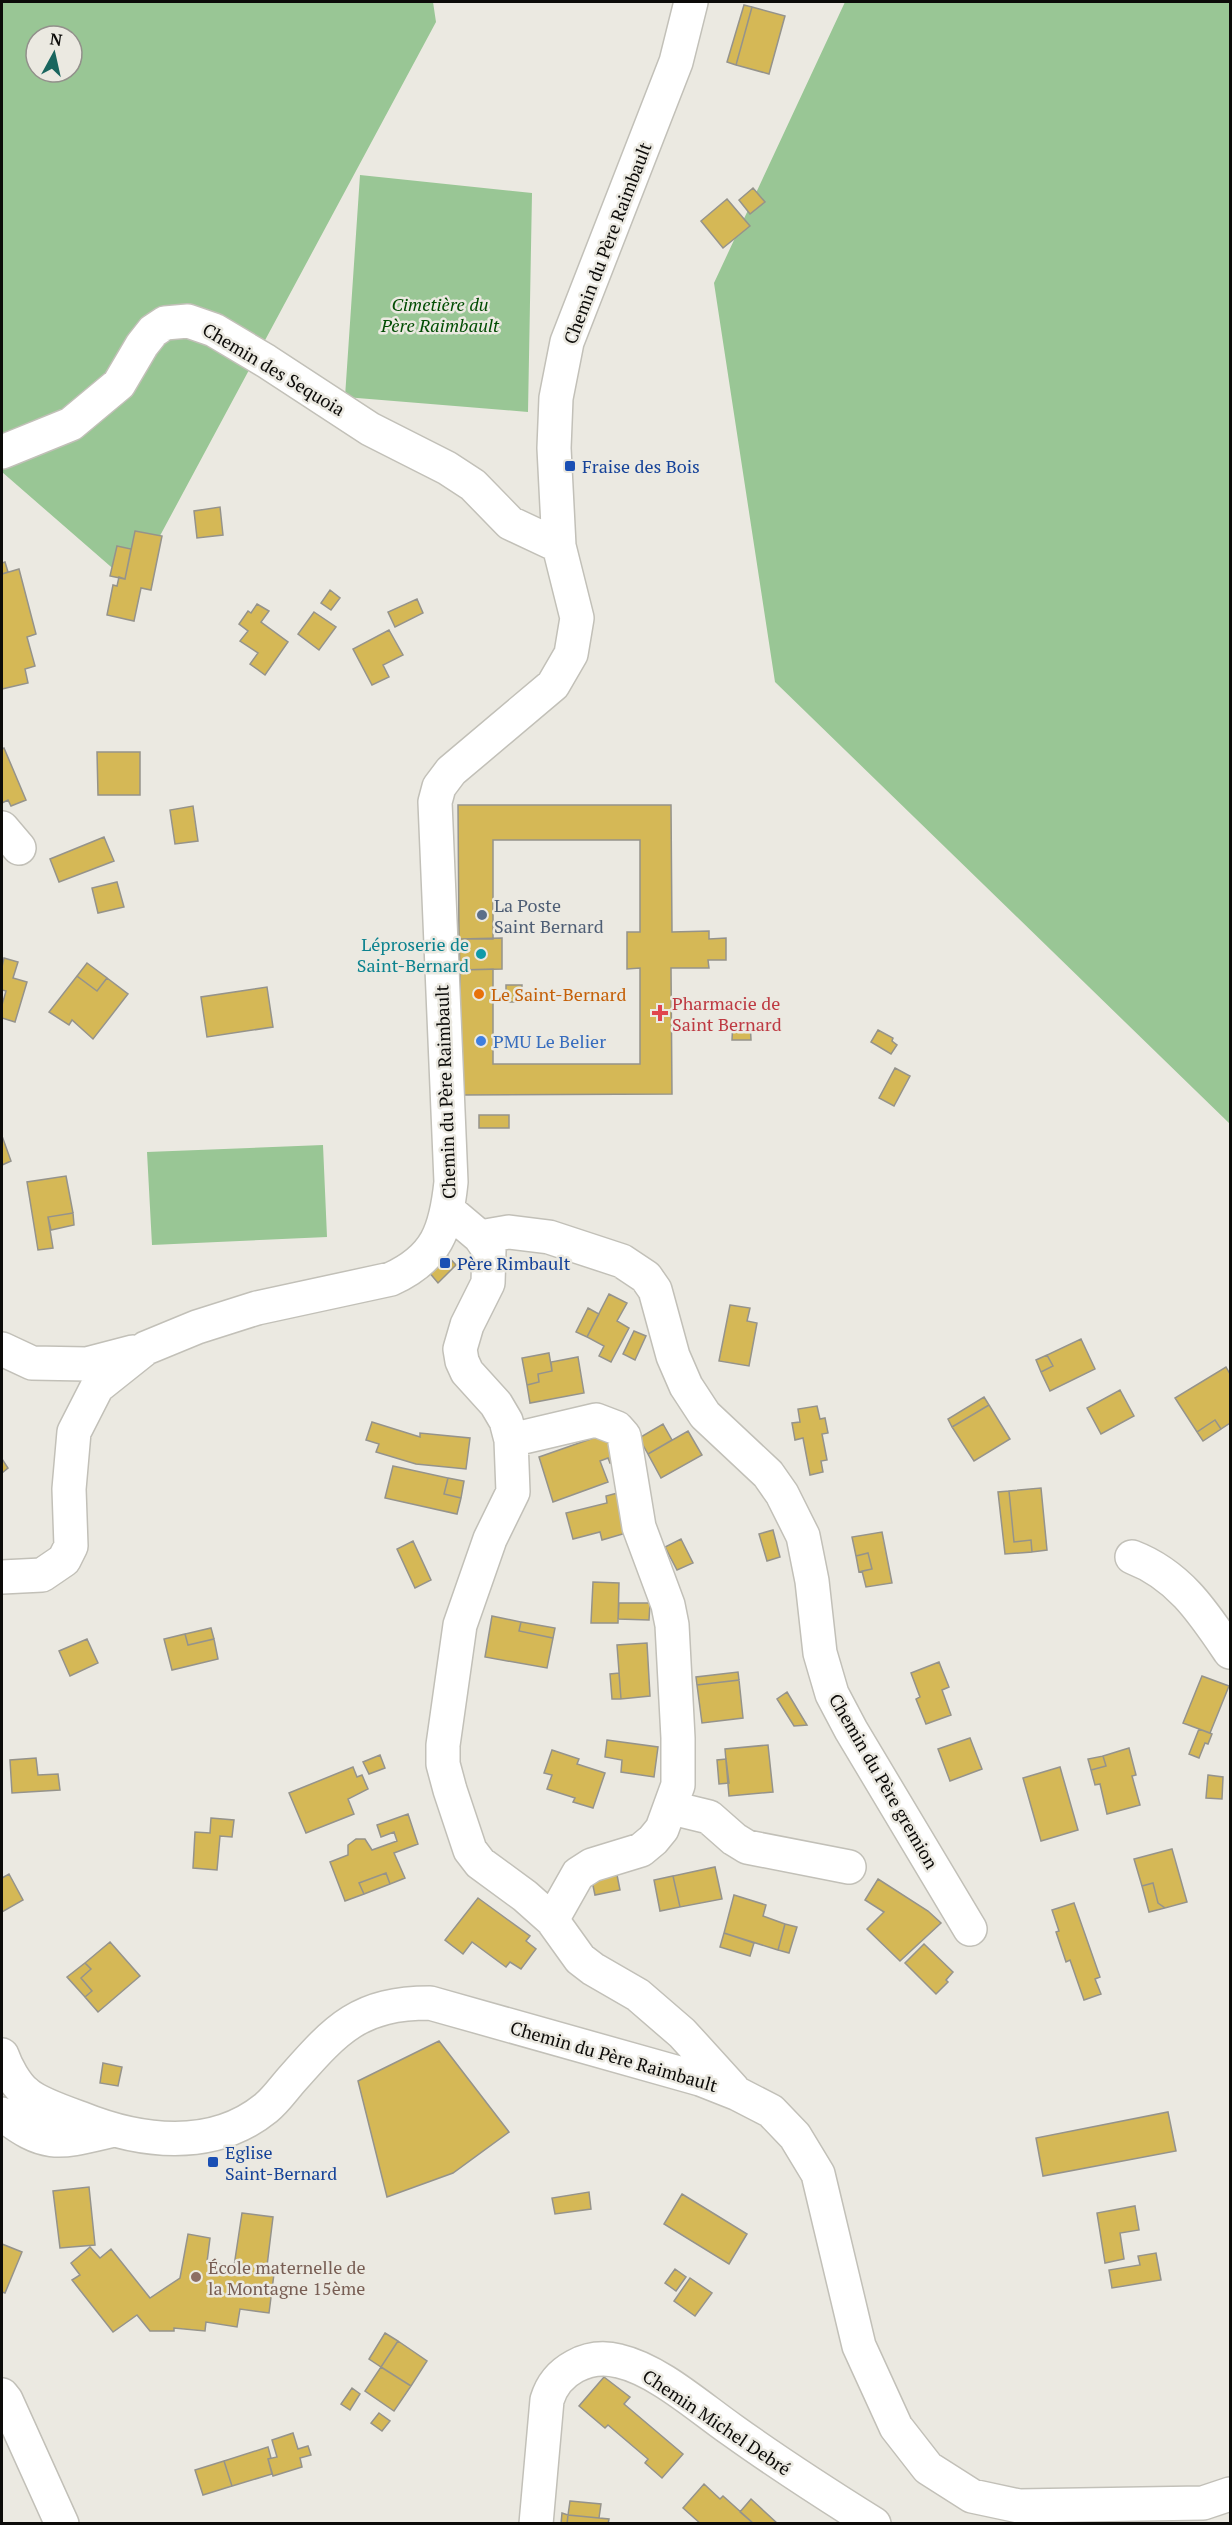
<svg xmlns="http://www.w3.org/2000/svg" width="1232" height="2525" font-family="'PT Serif',serif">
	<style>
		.green { fill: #99c695; fill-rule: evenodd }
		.building { fill: #d5b856; stroke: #95938b; stroke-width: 1.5 }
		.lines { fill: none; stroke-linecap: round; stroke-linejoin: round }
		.minor-casing { stroke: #c2c0b8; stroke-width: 36 }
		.minor { stroke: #fff; stroke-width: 33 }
		.transit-dot { fill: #1a4fb4; stroke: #ebe9e1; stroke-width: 2 }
		.service-dot { fill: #5c6f8a; stroke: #ebe9e1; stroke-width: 2 }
		.culture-dot { fill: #0f9aa8; stroke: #ebe9e1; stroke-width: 2 }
		.food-dot { fill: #e8710a; stroke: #ebe9e1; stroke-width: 2 }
		.health-dot { fill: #e0444e; stroke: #ebe9e1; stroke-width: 2 }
		.shop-dot { fill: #3f7fe0; stroke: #ebe9e1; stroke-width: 2 }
		.education-dot { fill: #8d6e63; stroke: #ebe9e1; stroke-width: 2 }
		.labels { text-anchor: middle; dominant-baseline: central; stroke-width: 5; stroke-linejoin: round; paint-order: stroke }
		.street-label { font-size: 18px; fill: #0c0b09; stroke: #ebe9e1 }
		.park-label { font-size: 18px; font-style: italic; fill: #014c02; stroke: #ebe9e1 }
		.transit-label { font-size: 18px; fill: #164399; stroke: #ebe9e1; text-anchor: start }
		.service-label { font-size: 18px; fill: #4e5e75; stroke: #ebe9e1; text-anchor: start }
		.culture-label { font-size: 18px; fill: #0d838f; stroke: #ebe9e1; text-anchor: end }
		.food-label { font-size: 18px; fill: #c56008; stroke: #ebe9e1; text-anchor: start }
		.health-label { font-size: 18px; fill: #be3a42; stroke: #ebe9e1; text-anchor: start }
		.shop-label { font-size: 18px; fill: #366cbe; stroke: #ebe9e1; text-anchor: start }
		.education-label { font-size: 18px; fill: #785e54; stroke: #ebe9e1; text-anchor: start }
	</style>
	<rect width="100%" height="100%" fill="#ebe9e1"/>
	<!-- green -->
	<path class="green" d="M2,2h431l3,20 -303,564 -131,-114zM36,36h36v36h-36z
		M845,2h385v1122l-455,-442 -61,-399z
		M360,175l172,18 -4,219 -183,-15z
		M323,1145l4,92 -175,8 -5,-93z"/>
	<!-- building -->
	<path class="building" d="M744,5l8,2 -16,58 -9,-3z
		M752,7l33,9 -16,58 -33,-9z
		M753,188l12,14 -15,12 -11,-14z
		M727,199l23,27 -27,22 -22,-27z
		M220,507l3,28 -26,3 -3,-27z
		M135,531l27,5 -11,54 -10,-2 -7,33 -27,-6 6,-30 4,1 2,-9 6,2z
		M117,546l14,3 -6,30 -15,-3z
		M5,562l3,10 -6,2v-11z
		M19,569l17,65 -9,3 8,29 -10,3 3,14 -26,6v-115z
		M330,590l10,8 -9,12 -10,-7z
		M417,599l6,14 -28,14 -7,-15z
		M257,604l12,7 -8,11 27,20 -23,33 -15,-11 8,-11 -18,-12 8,-10 -9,-7 9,-13 3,2z
		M314,612l22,15 -17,23 -21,-16z
		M389,630l14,25 -20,10 6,12 -17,8 -19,-36z
		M4,748l22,52 -15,6 -3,-6 -6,3v-54z
		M97,752h43v43h-42z
		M458,805h213l1,127 37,-1v8l17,-1v22h-18l1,8h-38l1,126 -212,1v-125l33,-1v95h147v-96l-13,1v-37h13v-92h-147v99h-34z
		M193,806l5,35 -23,3 -5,-34z
		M104,837l10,24 -55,21 -9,-23z
		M117,882l7,25 -26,6 -6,-25z
		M502,938v31l-42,1 -1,-31z
		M4,958l14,4 -5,16 14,4 -12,40 -13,-4v-13l4,-14 -4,-1v-23z
		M87,963l20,15 -10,13 -20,-15z
		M77,976l20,15 10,-13 21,16 -35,45 -21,-19 -3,5 -20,-13z
		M506,985h16l-1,17h-15z
		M267,987l6,40 -66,10 -6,-40z
		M733,1021h17l1,19h-19z
		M878,1030l15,8 -1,3 5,4 -6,9 -20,-12z
		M895,1068l15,8 -16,30 -15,-8z
		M479,1115h30v13h-30z
		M2,1136l9,25 -9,4z
		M66,1176l7,37 -25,4 5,31 -15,2 -11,-68z
		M73,1213l1,12 -23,5 -3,-13z
		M445,1253l11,12 -18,18 -10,-12z
		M609,1294l18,9 -10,18 12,7 -18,34 -12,-6 5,-10 -17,-9z
		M730,1305l20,3 -3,13 10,2 -8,43 -30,-5z
		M588,1308l11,6 -12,23 -11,-5z
		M634,1331l12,5 -11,24 -12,-6z
		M1081,1339l14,30 -45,22 -9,-19 12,-6 -6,-11z
		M549,1353l3,18 -14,3 1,8 -12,3 -5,-27z
		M1047,1355l6,11 -12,6 -5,-12z
		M578,1357l6,36 -54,10 -3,-18 12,-3 -1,-8 14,-3 -1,-9z
		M1226,1367l4,7v49l-9,6 -6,-9 -18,12 -22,-34z
		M1120,1390l14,26 -33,18 -14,-26z
		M984,1397l5,8 -37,22 -4,-8z
		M989,1405l21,34 -36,22 -22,-34z
		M817,1406l3,13 5,-1 3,15 -6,1 5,26 -6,1 2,11 -13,3 -7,-37 -8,2 -3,-17 8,-1 -2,-13z
		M1215,1420l6,9 -18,12 -6,-9z
		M372,1422l48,15v-4l50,5 -4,31 -50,-5 -40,-12 3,-8 -13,-4z
		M663,1424l9,16 -24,14 -9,-16z
		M688,1431l14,24 -41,23 -13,-24z
		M605,1434l14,26 -9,3 -2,-5 -8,3 8,21 -55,20 -14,-45z
		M2,1459l6,9 -6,5z
		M393,1466l55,12 -4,16 17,4 -4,16 -72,-16z
		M448,1478l16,3 -3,17 -17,-4z
		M1041,1488l6,62 -15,2 -1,-12 -17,2 -5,-51z
		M625,1491l8,40 -31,9 -2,-8 -27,7 -7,-26 41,-10 -1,-7z
		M1009,1491l5,51 17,-2 1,12 -27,2 -7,-62z
		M773,1530l7,27 -13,4 -8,-27z
		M882,1532l10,51 -26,4 -4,-16 10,-2 -4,-16 -12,3 -4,-19z
		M681,1539l12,24 -16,7 -12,-23z
		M413,1541l18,39 -16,8 -18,-39z
		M868,1553l4,16 -13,3 -3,-16z
		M593,1582l26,1 -1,40h-27z
		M619,1603h31l-1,17 -31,-1z
		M492,1616l29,6 -2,9 34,7 -6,30 -62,-11z
		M521,1622l34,6 -2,10 -34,-7z
		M211,1628l3,11 -26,6 -3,-11z
		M185,1634l3,11 26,-6 4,20 -46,11 -8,-31z
		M87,1639l11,24 -28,13 -11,-25z
		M647,1643l3,53 -29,3 -4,-54z
		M939,1662l10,25 -7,3 9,25 -25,9 -10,-25 4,-2 -9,-24z
		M738,1672l1,8 -42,5 -1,-8z
		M619,1673l2,26h-9l-2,-25z
		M1202,1676l27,10 -19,47 -27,-10z
		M739,1680l4,38 -41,5 -5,-38z
		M787,1692l20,33 -13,1 -17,-27z
		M1199,1729l13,5 -4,10 -3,-1 -6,15 -10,-4z
		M970,1738l12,31 -32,12 -12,-32z
		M607,1740l51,7 -4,30 -33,-5 1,-12 -17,-3z
		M768,1745l5,47 -44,4 -4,-47z
		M1129,1748l7,27 -4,1 8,29 -33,9 -7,-30 -5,1 -4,-15 15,-4 -3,-10z
		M552,1750l27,9 -2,5 28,9 -12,35 -20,-6 2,-4 -28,-9 5,-14 -8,-2z
		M380,1755l5,13 -16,6 -6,-12z
		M1103,1756l3,10 -15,4 -3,-11z
		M36,1758l2,17 20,-1 2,16 -48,3 -2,-33z
		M726,1759l3,24 -10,1 -2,-24z
		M353,1767l4,10 5,-2 6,14 -20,10 6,15 -48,19 -17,-40z
		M1060,1767l18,63 -37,11 -18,-63z
		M1208,1775l15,2 -1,22 -16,-1z
		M408,1814l10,30 -24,9 11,25 -15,6 -4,-11 -27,10 5,11 -19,7 -15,-39 18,-7v-10l8,-6h9l7,11 25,-9 -3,-9 -13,5 -4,-12z
		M211,1818l23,2 -2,17 -12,-1 -3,34 -24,-2 2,-36 15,1z
		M1172,1849l15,53 -22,6 -7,-5 -5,-20 -11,3 -8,-27z
		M715,1867l7,32 -42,8 -7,-31z
		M386,1873l4,11 -26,10 -5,-11z
		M9,1874l14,26 -21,12v-34z
		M617,1875l3,15 -25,5 -3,-14z
		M673,1876l7,31 -20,4 -6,-31z
		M878,1879l50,32 13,12 -41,38 -33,-32 17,-17 -19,-12z
		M1153,1883l5,20 7,5 -16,4 -7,-26z
		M734,1895l32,10 -3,11 22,8 -7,26 -54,-17z
		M478,1898l52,38 -4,5 10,8 -15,20 -11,-7 -4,5 -34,-25 -9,12 -18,-14z
		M1074,1903l26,74 -5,2 6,15 -17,6 -14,-40 -4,2 -10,-30 3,-1 -7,-21z
		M785,1924l12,3 -8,26 -11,-3z
		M724,1933l30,10 -4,13 -30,-9z
		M110,1942l30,34 -42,36 -13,-15 7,-6 -11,-13 10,-9 -6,-6z
		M924,1944l29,28 -7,8 2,2 -12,12 -31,-31z
		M85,1963l6,6 -10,9 11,13 -7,6 -18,-20z
		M439,2041l70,91 -56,41 -66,24 -29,-116z
		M103,2063l19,4 -4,19 -18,-3z
		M1168,2112l8,39 -133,25 -7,-38z
		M89,2187l6,58 -35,3 -7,-57z
		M589,2192l2,17 -36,5 -3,-16z
		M682,2194l65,40 -18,30 -65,-40z
		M1135,2206l4,24 -19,3 4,26 -19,4 -8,-50z
		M242,2213l31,4 -6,49h8l-6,47 -29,-4 -3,18 -31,-5 -1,9 -31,-3v3h-24l-13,-16 -24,17 -41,-52 8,-5 -9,-12 19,-16 10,11 11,-9 39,49 30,-20 8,-44 22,4 -3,24 27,4z
		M2,2244l20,8 -17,41 -3,-1z
		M1156,2253l5,27 -49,8 -3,-18 31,-5 -2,-9z
		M675,2269l11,8 -10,14 -11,-8z
		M690,2278l22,15 -17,23 -21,-15z
		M385,2333l13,8 -17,26 -12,-8z
		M398,2341l29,20 -16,25 -30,-19z
		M381,2367l30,19 -17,25 -29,-20z
		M604,2377l26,20 -6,7 59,50 -21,24 -17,-15 3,-4 -40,-34 -3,3 -26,-22z
		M352,2388l8,6 -10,16 -9,-6z
		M379,2413l11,8 -8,10 -11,-8z
		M293,2433l5,16 10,-3 3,9 -11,3 2,9 -29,9 -5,-17 9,-2 -5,-17z
		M268,2447l3,11 -3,1 4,15 -40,12 -8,-25z
		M224,2461l8,25 -29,9 -8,-25z
		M704,2484l16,15 3,-3 31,28h-53l-18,-16z
		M751,2499l27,25h-24l-14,-12z
		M570,2501l31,3 -2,14 -31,-3z
		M562,2513l6,2 -1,9h-6z
		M568,2515l41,4 -1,5h-41z"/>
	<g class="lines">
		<!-- minor casing -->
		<g class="minor-casing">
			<path id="minor" d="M2,452l69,-28 48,-40 23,-39 11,-14 12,-8 23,-2 26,9 52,31 104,68 77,39 26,17 37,38 49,23
				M2,828l17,20
				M448,1210l32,27 9,13 -1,33 -21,42 -7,24 2,12 5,11 29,32 10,17 5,19 2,52 -23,47 -30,86 -17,120v19l7,26 20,60 10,13 45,33 27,24 28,39 13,10 45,26 44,38 51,56
				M480,1237l29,-5 40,5 73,24 24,16 9,13 18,66 13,30 19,29 63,59 14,20 21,42 9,45 8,72 12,41 19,36 119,199
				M2,1349l30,14 55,1 46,-12
				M511,1440l85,-20 21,8 7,8 15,91 29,78 4,20 6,113v47l-16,44 -9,11 -12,10 -49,15 -14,9 -26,46
				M1132,1557c47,18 71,55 98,95
				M2,1577l40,-2 22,-15 7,-14 -2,-57 5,-57 23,-45 49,-39 51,-21 60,-19 134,-29c46,-21 55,-49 60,-97l-16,-380 4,-15 12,-16 102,-86 18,-31 6,-36 -18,-72 -5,-98 2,-50 11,-56 109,-280 15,-60
				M672,1808l37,9 25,22 13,8 102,20
				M2,2055c4,12 14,30 24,38 11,10 40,20 54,25 59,24 132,34 186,-10 10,-8 18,-20 27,-30 44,-50 67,-75 137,-75l270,76 38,15 33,17 24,25 23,38 41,172 37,81 32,41 44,28 47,10 184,-3 27,-9
				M2,2114c43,34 57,29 108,17
				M2,2395l4,5 56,124
				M536,2524l11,-124c9,-30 41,-47 72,-39 39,9 80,46 113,69 46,33 94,64 142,94"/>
		</g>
		<!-- minor -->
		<use href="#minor" class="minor"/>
	</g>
	<!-- markers -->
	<g class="transit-dot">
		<rect x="564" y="460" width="12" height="12" rx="3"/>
		<rect x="439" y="1257" width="12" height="12" rx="3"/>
		<rect x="207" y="2156" width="12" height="12" rx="3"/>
	</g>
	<circle class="service-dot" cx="482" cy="915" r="6"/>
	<circle class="culture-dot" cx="481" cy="954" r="6"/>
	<circle class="food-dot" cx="479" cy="994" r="6"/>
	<path class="health-dot" d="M657 1004h6v6h6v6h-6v6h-6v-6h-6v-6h6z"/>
	<circle class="shop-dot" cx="481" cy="1041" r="6"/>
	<circle class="education-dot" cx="196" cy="2277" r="6"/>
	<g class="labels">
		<!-- street labels -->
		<g class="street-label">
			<text transform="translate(607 243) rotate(-69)">Chemin du Père Raimbault</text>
			<text transform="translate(274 369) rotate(31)">Chemin des Sequoia</text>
			<text transform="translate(445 1092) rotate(-92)">Chemin du Père Raimbault</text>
			<text transform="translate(884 1781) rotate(60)">Chemin du Père gremion</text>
			<text transform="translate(614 2056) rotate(16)">Chemin du Père Raimbault</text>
			<text transform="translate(717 2422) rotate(34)">Chemin Michel Debré</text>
		</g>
		<!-- park labels -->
		<g class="park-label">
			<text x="440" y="304">Cimetière du<tspan x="440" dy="21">Père Raimbault</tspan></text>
		</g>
		<!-- transit labels -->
		<g class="transit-label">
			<text x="582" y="466">Fraise des Bois</text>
			<text x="457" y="1263">Père Rimbault</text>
			<text x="225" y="2152">Eglise<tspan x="225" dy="21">Saint-Bernard</tspan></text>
		</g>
		<!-- service labels -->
		<g class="service-label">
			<text x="494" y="905">La Poste<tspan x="494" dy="21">Saint Bernard</tspan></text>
		</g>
		<!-- culture labels -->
		<g class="culture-label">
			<text x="469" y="944">Léproserie de<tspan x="469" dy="21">Saint-Bernard</tspan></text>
		</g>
		<!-- food labels -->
		<g class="food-label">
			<text x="491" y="994">Le Saint-Bernard</text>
		</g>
		<!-- health labels -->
		<g class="health-label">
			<text x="672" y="1003">Pharmacie de<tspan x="672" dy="21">Saint Bernard</tspan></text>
		</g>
		<!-- shop labels -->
		<g class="shop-label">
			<text x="493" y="1041">PMU Le Belier</text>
		</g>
		<!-- education labels -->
		<g class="education-label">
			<text x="208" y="2267">École maternelle de<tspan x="208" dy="21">la Montagne 15ème</tspan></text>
		</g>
	</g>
	<!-- border -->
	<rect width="1232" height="2525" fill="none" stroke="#0c0b09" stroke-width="6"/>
	<!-- north arrow -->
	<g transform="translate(54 54) rotate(8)"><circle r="28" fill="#ebe9e1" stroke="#92908b" stroke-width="1.5"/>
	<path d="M0-4.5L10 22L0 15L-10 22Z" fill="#19655e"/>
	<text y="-9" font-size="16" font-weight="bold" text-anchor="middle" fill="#0c0b09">N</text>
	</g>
</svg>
